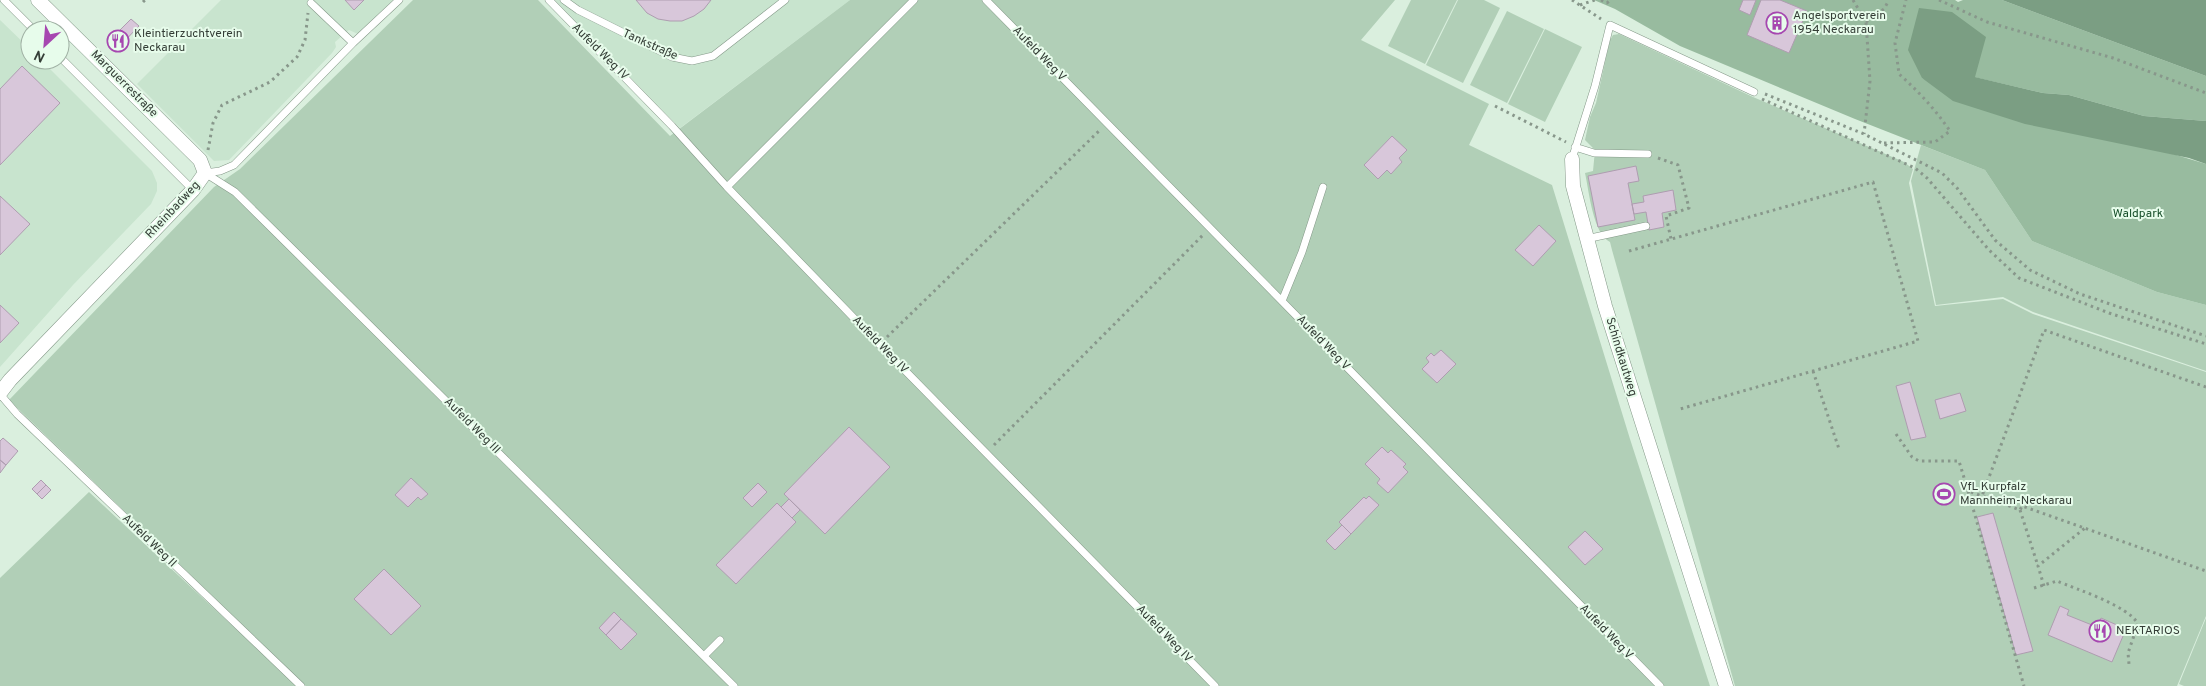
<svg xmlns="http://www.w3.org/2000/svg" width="2206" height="686" font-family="Overpass,sans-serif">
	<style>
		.built { fill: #c8e4ce }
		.green { fill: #b1cfb7 }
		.forest { fill: #98bb9f }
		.water { fill: #7b9e83 }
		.building { fill: #d8c7da; stroke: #ae9db0 }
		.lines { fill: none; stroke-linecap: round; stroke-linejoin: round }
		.lane-casing { stroke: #859989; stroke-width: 8 }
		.street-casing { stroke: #859989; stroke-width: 15 }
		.path { stroke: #88978b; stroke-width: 3; stroke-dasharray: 2.5 4; stroke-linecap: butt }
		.lane { stroke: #fff; stroke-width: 7 }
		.street { stroke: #fff; stroke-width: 14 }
		.labels { text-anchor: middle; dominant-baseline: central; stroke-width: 4; stroke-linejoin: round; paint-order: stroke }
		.poi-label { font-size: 12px; fill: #343d36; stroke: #e7fceb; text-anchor: start }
		.street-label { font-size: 12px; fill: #343d36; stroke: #e7fceb }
		.park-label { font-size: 12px; fill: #174f2a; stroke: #e7fceb }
	</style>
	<rect width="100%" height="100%" fill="#daefde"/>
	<!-- built -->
	<path class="built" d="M221,0h172l-35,34 -9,-4 -14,12 1,5 -4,6 -103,107 -15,1 -77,-77z
		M555,0h295l-170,128z
		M0,20l30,29v11h11l111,111 5,12v8l-6,13 -78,81 -73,82z"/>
	<!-- green -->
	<path class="green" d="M413,0h125l132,136 180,-136h545l-34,40 128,64 -20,41 83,40 78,254 80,247h-1404l-297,-286 205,-213 26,-18z
		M1411,0h46l-32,64 -37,-18z
		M1458,0h26l16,8 -37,75 -37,-18z
		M1507,11l37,18 -37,74 -37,-18z
		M1545,29l37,18 -37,75 -37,-18z
		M1619,34l134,63 151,65 9,7 -4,14 26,123 68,-7 30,15 173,58v244l-29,70h-442l-123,-436 -2,-8c-17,-8 -21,-51 -25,-69l8,-2 2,-21 -10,-10 5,-23 6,-14 14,-63 3,-5z
		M1921,145l64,25 47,71 125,51 49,13v66l-173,-59 -30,-15 -67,8 -25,-124z
		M89,492l208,194h-297v-108z
		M2206,618v68h-22l-5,-2z"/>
	<!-- forest -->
	<path class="forest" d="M1594,0h361l3,2 5,-2h39l204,76v45l-62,-5 -75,-21 -26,-2 -69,-16 -52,1 284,86v141l-49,-13 -125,-51 -47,-71 -130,-51 -175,-73 -65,-37z"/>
	<!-- water -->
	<path class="water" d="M2002,0h204v76z
		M1919,8l33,4 34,25 -11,40 68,16 26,2 75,21 62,5v43l-17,-6 -164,-34 -72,-23 -31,-23 -14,-28z"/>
	<!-- building -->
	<path class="building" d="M345,0h19l-10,10z
		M636,0h75l-7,9 -10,7 -12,5h-12l-12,-2 -11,-6z
		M1743,0h13l-6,15 -11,-5z
		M1761,0h19l27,11 -18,42 -42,-18z
		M131,19l8,7 -24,25 -8,-8z
		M22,66l38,37 -60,62v-76z
		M1392,136l15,14 -8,8 3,4 -11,12 -4,-4 -9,9 -14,-14z
		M1636,166l3,15 -11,2 7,37 -37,7 -10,-51z
		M1673,190l3,20 -14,3 2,14 -15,3 -3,-18 -12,2 -2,-10 12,-2 -1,-6z
		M0,196l30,28 -30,31z
		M1539,225l17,16 -23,25 -18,-16z
		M0,305l19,18 -19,20z
		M1441,350l15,14 -19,19 -15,-14 7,-7 -3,-4 5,-5 3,3z
		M1910,382l16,55 -15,3 -15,-54z
		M1960,393l6,18 -26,8 -5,-19z
		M849,427l41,40 -65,67 -41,-40z
		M3,438l15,13 -12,14 -6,-5v-19z
		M1382,447l6,6 3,-3 15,14 -3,3 5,5 -20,21 -11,-10 3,-4 -15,-15z
		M0,460l6,5 -6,8z
		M411,478l17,16 -7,6 -3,-3 -10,10 -13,-12z
		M41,480l5,5 -9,9 -5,-5z
		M758,483l9,9 -15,15 -9,-9z
		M46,485l5,5 -9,9 -5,-5z
		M1369,496l10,9 -28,29 -12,-12 25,-25 2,2z
		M789,499l11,11 -8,8 -11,-11z
		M777,503l19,19 -60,62 -20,-19z
		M1993,513l40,138 -17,4 -39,-138z
		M1342,525l9,9 -16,16 -9,-9z
		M1585,531l18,18 -18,16 -17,-18z
		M384,569l37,37 -30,29 -37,-36z
		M2060,606l9,4 -2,5 30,12 4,-9 25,11 -14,33 -64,-27z
		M614,612l7,7 -15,16 -7,-7z
		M621,619l16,15 -16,16 -15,-15z"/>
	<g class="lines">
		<!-- lane casing -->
		<g class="lane-casing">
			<path id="lane" d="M4,0l30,30
				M549,0l123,126 55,61 153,158 335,341
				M564,0l14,10 94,47 20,4 21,-5 72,-56
				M986,0l674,686
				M311,3l42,40
				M60,57l133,133
				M1575,147l19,6 54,1
				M1572,159l23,-73 15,-61 144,67
				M205,173l30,19 499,494
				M205,173l15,-2 14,-6 119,-122 46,-43
				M727,187l187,-187
				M1586,239l60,-13
				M1282,301l20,-49 21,-65
				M0,394l17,20 284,272
				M704,656l16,-16"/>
		</g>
		<!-- street casing -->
		<g class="street-casing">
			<path id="street" d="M1572,159l1,27 32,120 121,380
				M0,393l10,-13 183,-190 12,-17 -5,-13 -162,-160"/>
		</g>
		<!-- path -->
		<path class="path" d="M1572,0l29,19
			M1601,0l6,3 3,-3
			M1853,0l13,22 4,59 -6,53
			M1939,0l48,22 126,36 93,35
			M143,2l2,-2
			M1580,5l15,-5
			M1866,22l18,-13 5,-9
			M1765,94l99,40 78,39 15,15 38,52 35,30 50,24 126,42
			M1762,99l153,69 12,10 62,72 30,28 90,35 97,31
			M1495,106l71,36
			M1884,143l51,-1 15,-11c-15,-22 -32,-40 -51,-57l-4,-31 11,-43
			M208,150l5,-27 9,-18 48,-23 27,-25 8,-17 3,-27
			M1658,158l20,7 11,43 -23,8 5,23
			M1629,251l244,-69 45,159 -238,68
			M887,337l213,-207
			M1813,371l26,78
			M2206,387l-162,-57 -62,166 38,14 2,-4 184,65
			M1896,434l16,23 7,4h40l9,30 14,5
			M994,445l209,-210
			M1968,491l56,195
			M2020,510l18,56
			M2044,586l-6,-20 47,-38
			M2034,588l23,-7c19,8 72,25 81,43l-10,29 1,11"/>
		<!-- lane -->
		<use href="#lane" class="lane"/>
		<!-- street -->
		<use href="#street" class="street"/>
	</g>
	<!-- icons -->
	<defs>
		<g id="building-ring" transform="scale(1.125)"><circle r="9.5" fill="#e7fceb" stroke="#a647b0" stroke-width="1.5"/><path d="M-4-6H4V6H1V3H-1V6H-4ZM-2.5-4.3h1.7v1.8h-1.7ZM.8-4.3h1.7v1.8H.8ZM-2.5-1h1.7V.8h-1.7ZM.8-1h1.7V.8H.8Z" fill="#a647b0"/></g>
		<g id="restaurant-ring" transform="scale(1.125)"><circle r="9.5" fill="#e7fceb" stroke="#a647b0" stroke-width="1.5"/><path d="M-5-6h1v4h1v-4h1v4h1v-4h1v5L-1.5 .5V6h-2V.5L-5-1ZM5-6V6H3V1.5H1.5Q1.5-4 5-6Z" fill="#a647b0"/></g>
		<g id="stadium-ring" transform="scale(1.125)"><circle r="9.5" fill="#e7fceb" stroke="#a647b0" stroke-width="1.5"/><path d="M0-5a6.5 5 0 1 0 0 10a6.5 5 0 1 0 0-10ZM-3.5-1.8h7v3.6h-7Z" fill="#a647b0"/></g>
	</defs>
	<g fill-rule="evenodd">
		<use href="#building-ring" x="1777" y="23"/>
		<use href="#restaurant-ring" x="118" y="41"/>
		<use href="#stadium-ring" x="1944" y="494"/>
		<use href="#restaurant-ring" x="2100" y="631"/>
	</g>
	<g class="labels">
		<!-- poi labels -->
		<g class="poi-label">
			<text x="1793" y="16">Angelsportverein<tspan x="1793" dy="14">1954 Neckarau</tspan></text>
			<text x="134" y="34">Kleintierzuchtverein<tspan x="134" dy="14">Neckarau</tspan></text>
			<text x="1960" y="487">VfL Kurpfalz<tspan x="1960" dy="14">Mannheim-Neckarau</tspan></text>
			<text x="2116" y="631">NEKTARIOS</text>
		</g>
		<!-- street labels -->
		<g class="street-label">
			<text transform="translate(650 45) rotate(24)">Tankstraße</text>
			<text transform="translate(600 52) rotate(45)">Aufeld Weg IV</text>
			<text transform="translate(1039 54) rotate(46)">Aufeld Weg V</text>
			<text transform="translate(124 84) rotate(45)">Marguerrestraße</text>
			<text transform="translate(173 210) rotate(-47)">Rheinbadweg</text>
			<text transform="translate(1323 343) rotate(46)">Aufeld Weg V</text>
			<text transform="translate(880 345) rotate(46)">Aufeld Weg IV</text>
			<text transform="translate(1621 357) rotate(73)">Schindkautweg</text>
			<text transform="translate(472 426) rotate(45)">Aufeld Weg III</text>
			<text transform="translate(149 541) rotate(44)">Aufeld Weg II</text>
			<text transform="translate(1606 632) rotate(46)">Aufeld Weg V</text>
			<text transform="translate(1164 634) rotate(46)">Aufeld Weg IV</text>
		</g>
		<!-- park labels -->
		<g class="park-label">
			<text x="2138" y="214">Waldpark</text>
		</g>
	</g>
	<!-- north arrow -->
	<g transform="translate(45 45) rotate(206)"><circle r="24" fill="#e7fceb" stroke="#9fb0a3"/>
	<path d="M0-4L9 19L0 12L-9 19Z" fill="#a647b0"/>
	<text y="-8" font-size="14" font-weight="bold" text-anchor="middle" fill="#343d36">N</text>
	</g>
</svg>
